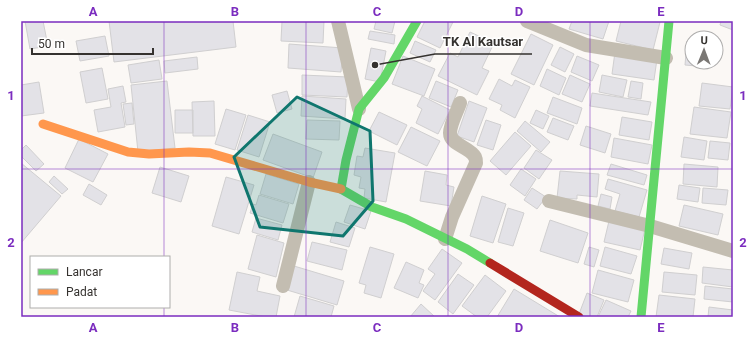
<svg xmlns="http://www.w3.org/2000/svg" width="754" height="338" font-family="Roboto,sans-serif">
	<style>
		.building { fill: #e3e2e7; stroke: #d0cfd0 }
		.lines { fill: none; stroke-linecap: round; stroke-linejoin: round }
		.street { stroke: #c3bdb1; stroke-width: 14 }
		.fast { stroke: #63d668; stroke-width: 9 }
		.slow { stroke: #ff974d; stroke-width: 9 }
		.jam { stroke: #b3261e; stroke-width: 9 }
		.marked { fill: #0f766e; fill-opacity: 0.2; stroke: #0f766e; stroke-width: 3; stroke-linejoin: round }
		.grid { fill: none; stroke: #7b2cbf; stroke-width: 1; stroke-opacity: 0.55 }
		.leader { fill: none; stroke: #35322f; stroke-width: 1.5 }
		.callout-dot { fill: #35322f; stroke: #fff; stroke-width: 1.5 }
		.callout-label { font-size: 13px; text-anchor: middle; font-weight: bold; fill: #35322f; stroke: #fff; stroke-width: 3; stroke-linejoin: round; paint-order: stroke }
		.neatline { fill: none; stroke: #7b2cbf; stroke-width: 1.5 }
		.grid-label { font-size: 13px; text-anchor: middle; font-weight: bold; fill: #7b2cbf }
	</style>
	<rect width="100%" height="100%" fill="#fbf8f5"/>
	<!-- building -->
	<path class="building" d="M25,21h18l5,25 -18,3z
		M109,21h124l3,26 -122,15z
		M282,21h42l-1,22 -42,-2z
		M376,21h19l-3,12 -18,-4z
		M425,21h26l2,1 -13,26 -23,-11z
		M572,21h37l-6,18 -34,-10z
		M621,21l39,1 -7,28 -37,-9z
		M721,21h12v9l-13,-5z
		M370,31l25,4 -1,9 -26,-5z
		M470,32l24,11 -12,25 7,3 -12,24 -39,-19 12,-23 8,4z
		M531,34l22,11 -19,40 -23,-11z
		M105,36l4,20 -29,5 -4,-20z
		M415,41l21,9 -6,12 -20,-9z
		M687,41h5v21h16v5l-23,-2z
		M289,44l54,4 -2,24 -53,-4z
		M560,47l14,7 -9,18 -14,-7z
		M371,48l15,3 -6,31 -15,-3z
		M615,52l42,7 -3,21 -42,-6z
		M403,56l32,13 -11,27 -32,-12z
		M577,56l22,9 -7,16 -21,-9z
		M197,57l1,12 -33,4 -1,-12z
		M159,60l3,19 -31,4 -3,-18z
		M102,68l6,31 -22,4 -6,-31z
		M547,69l19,9 -7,17 -19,-9z
		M302,75l46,2 -1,20 -45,-2z
		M570,75l20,9 -8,18 -20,-8z
		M602,75l25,5 -4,17 -24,-5z
		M499,79l13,7 3,-6 15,7 -15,31 -15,-8 2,-5 -13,-6z
		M167,81l8,67 -37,4 -7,-67z
		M436,81l22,9 -7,17 -22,-9z
		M631,81l12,2 -2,16 -13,-2z
		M39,82l5,31 -23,3v-31z
		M702,83l31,4 -3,22 -31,-3z
		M123,86l3,16 -5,1 4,24 -27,5 -4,-22 17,-3 -3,-18z
		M287,91l5,18 -15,4 -5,-18z
		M592,93l59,9 -3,13 -58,-9z
		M302,96l44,3 -1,20 -44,-3z
		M422,96l28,14 -12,24 -22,-11 6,-14 -5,-3z
		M553,97l29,11 -5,16 -30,-11z
		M214,101l1,35h-22l-1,-34z
		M469,101l18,7 -13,34 -17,-6z
		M132,103l2,21 -8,1 -3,-21z
		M694,107l37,5 -4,26 -37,-4z
		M226,109l20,6 -11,35 -20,-6z
		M175,110h18v23h-18z
		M536,110l13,6 -6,13 -13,-6z
		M379,112l28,13 -10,20 -28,-14z
		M248,115l22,7 -11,35 -22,-7z
		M622,117l30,5 -3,18 -30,-5z
		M553,118l21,8 -6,14 -21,-8z
		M307,120l33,1 -1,19 -33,-1z
		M486,120l15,5 -8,25 -16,-5z
		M525,121l25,21 -9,10 -24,-21z
		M586,126l25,8 -6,19 -25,-8z
		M411,127l29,14 -13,25 -29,-14z
		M515,132l16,14 -25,29 -16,-14z
		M273,134l49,18 -9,26 -50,-18z
		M684,137l23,4 -3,19 -23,-3z
		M614,138l38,7 -4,19 -37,-7z
		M79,139l29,15 -15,28 -28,-14z
		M710,141l20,2 -2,17 -20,-2z
		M26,145l18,19 -8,7 -15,-15v-6z
		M365,148l30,5 -9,49 -22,-4 1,-9 -6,-1 2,-11 -7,-2 3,-19 6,1z
		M536,150l16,10 -13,19 -15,-11z
		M21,163l40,33 -40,47z
		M611,164l36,11 -3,10 -37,-10z
		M684,164l34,3 -1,20 -34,-3z
		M160,167l29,9 -8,26 -29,-9z
		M521,169l15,10 -11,17 -15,-11z
		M425,171l22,4 -1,10 8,2 -3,19 -31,-5z
		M560,171l39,3 -2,23 -20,-2v4l-20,-1z
		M266,174l33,10 -6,20 -33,-10z
		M54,176l14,13 -6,5 -13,-12z
		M226,177l28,8 -15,49 -27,-8z
		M608,179l39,11 -8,27 -24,-6 5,-17 -15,-5z
		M89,184l18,11 -6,10 -18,-10z
		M679,185l21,3 -2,14 -21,-3z
		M532,188l14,9 -9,12 -13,-9z
		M703,188l25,2 -2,15 -24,-2z
		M601,194l11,3 -2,12 -12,-3z
		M259,195l30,9 -6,19 -33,-10 3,-9 3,1z
		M482,196l24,8 -13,39 -23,-7z
		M350,205l21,6 -6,18 -21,-7z
		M684,205l39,9 -5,21 -39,-9z
		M508,208l16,5 -11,33 -15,-4z
		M256,218l26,7 -4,15 -26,-8z
		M550,220l38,13 -10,30 -38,-12z
		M609,221l36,8 -5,21 -36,-8z
		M336,222l19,6 -6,19 -19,-5z
		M257,235l27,8 -8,34 -28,-8z
		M312,242l35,8 -5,20 -35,-9z
		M370,247l24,7 -13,44 -17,-5 2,-8 -7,-2z
		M589,247l10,3 -5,17 -10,-3z
		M605,247l32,9 -6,18 -31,-8z
		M664,248l28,5 -3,16 -28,-5z
		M442,249l20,14 -27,37 -12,-9 12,-17 -7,-5z
		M406,262l18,8 -5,13 5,2 -6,13 -24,-10z
		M294,266l50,15 -7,24 -50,-15z
		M703,267l30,3v17l-31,-4z
		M598,270l36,10 -6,22 -36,-9z
		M237,272l23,5 -3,14 23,5 -4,21h-10l-37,-7z
		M664,272l33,3 -2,20 -33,-3z
		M458,274l16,11 -21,29 -15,-12z
		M485,275l21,16 -19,26h-10l-15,-11z
		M705,286l28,3v13l-29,-3z
		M514,289l46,28h-63z
		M587,293l17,7 -7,17h-10l-8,-3z
		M659,295l36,4 -2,18h-37z
		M300,296l34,10 -3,11h-37z
		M606,300l25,11 -3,6h-30z
		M421,304l14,13h-25z
		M709,307l24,3v7h-25z"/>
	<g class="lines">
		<!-- street -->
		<path class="street" d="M338,21l21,88
			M527,21l59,24 80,13
			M549,201l101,25 83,25
			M445,239l7,-22 24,-54c0,-2 0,-4 -1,-6 -5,-10 -25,-12 -25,-24 0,-9 7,-21 10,-30
			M283,286l26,-104"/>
		<!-- fast -->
		<path class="fast" d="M417,21l-33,57 -25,31 -13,51 -5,29 31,18 34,12 61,30 23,14
			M641,317l28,-296"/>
		<!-- slow -->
		<path class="slow" d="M43,124l85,28 21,2 40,-2 21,1 99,29 32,7"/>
		<!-- jam -->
		<path class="jam" d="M490,263l89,54"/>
	</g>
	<!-- marked area -->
	<path class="marked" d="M297,97l73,34 3,70 -30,35 -83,-9 -26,-70z"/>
	<!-- grid -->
	<path class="grid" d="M164,21v236M306,21v296M448,21v296M590,21v296M21,169h712M164,307v10"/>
	<!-- callouts -->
	<path class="leader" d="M375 65L435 54H532"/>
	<circle class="callout-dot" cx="375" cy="65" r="4"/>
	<g class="callout-label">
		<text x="483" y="46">TK Al Kautsar</text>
	</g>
	<!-- border -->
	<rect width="754" height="338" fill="none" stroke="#ffffff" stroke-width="44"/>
	<!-- legend -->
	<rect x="30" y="256" width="140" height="52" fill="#ffffff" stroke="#aeadac"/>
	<rect x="38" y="269" width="20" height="6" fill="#63d668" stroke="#aeadac"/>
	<text x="66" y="276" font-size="12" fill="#35322f">Lancar</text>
	<rect x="38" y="289" width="20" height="6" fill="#ff974d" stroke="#aeadac"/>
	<text x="66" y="296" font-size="12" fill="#35322f">Padat</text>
	<!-- north arrow -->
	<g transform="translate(704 50) rotate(1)"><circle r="19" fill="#ffffff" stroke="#aeadac"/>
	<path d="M0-3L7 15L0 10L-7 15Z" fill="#7a7774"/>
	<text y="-6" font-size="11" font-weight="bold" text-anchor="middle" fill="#35322f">U</text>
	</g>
	<!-- scale -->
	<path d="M32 48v6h121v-6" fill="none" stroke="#35322f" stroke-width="2"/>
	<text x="38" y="48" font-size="12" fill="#35322f" stroke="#ffffff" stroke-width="3" paint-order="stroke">50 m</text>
	<rect x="22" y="22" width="710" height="294" class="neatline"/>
	<g class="grid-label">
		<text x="93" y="16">A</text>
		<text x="235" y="16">B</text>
		<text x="377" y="16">C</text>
		<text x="519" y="16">D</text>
		<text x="661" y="16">E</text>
		<text x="11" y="100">1</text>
		<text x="743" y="100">1</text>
		<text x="11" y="247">2</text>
		<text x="743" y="247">2</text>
		<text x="93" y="332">A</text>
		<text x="235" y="332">B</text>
		<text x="377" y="332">C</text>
		<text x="519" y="332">D</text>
		<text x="661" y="332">E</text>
	</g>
</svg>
